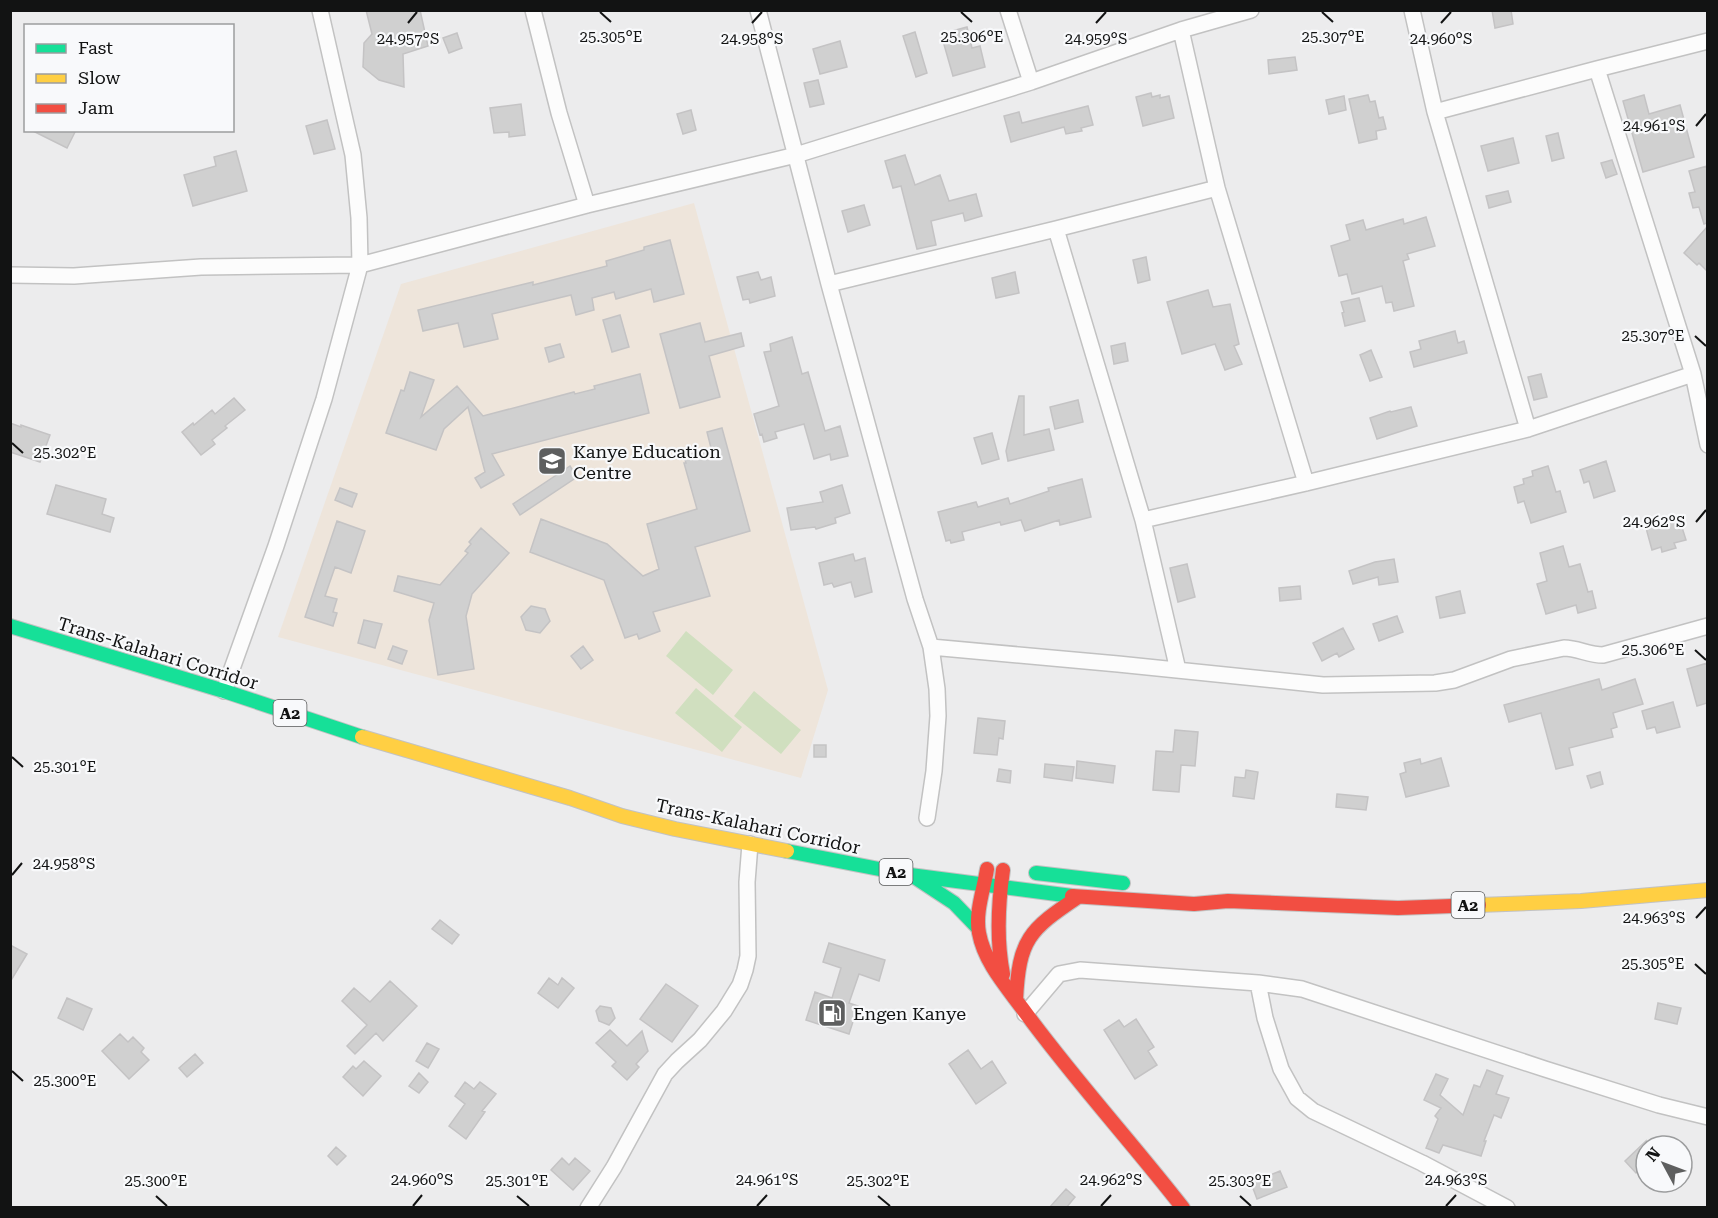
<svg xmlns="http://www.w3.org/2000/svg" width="1718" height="1218" font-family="'Roboto Serif',serif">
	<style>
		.education { fill: #eee5db }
		.green { fill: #d0dfbf }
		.building { fill: #d0d0d0; stroke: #c4c3c4; stroke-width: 1.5 }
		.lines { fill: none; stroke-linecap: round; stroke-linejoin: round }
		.street-casing { stroke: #c2c2c2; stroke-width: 18 }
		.fast-casing { stroke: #c2c2c2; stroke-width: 16 }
		.slow-casing { stroke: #c2c2c2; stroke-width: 16 }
		.jam-casing { stroke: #c2c2c2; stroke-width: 16 }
		.street { stroke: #fcfcfc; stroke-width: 15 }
		.fast { stroke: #16e098; stroke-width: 14 }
		.slow { stroke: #ffcf43; stroke-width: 14 }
		.jam { stroke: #f24e42; stroke-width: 14 }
		.ticks { fill: none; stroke: #121313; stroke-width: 2 }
		.labels { text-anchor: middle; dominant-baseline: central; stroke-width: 4.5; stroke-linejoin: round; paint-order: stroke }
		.shield { fill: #f8f9fb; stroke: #575859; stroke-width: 1.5 }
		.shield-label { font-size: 16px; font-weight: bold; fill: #121313 }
		.poi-label { font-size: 18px; fill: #121313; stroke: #f8f9fb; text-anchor: start }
		.street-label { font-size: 18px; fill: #121313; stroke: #f8f9fb }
		.ticks-label { font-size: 15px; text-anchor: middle; fill: #121313; stroke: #f8f9fb; stroke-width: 4.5; stroke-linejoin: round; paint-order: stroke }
	</style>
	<rect width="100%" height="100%" fill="#ececed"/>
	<!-- education -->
	<path class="education" d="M694,203l134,487 -27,88 -523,-141 123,-353z"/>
	<!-- green -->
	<path class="green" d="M686,631l47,39 -20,25 -47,-39z
		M696,688l46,39 -20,25 -47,-39z
		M754,691l47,39 -20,24 -47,-38z"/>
	<!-- building -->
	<path class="building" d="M366,10h54l8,36 -25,8 1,33 -25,-7 -16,-13 1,-24 8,-9z
		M1492,10h19l2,14 -18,4z
		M967,27l5,21 8,-2 5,21 -32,9 -12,-42z
		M915,32l12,41 -11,4 -13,-41z
		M457,33l5,15 -13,5 -6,-15z
		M840,41l7,26 -27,7 -7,-25z
		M1295,57l2,13 -28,4 -1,-14z
		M818,80l6,24 -14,3 -6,-24z
		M1151,93l1,4 8,-2v3l9,-2 5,22 -31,8 -7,-29z
		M1368,95l2,7 5,-1 4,17 4,-1 3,12 -10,2 1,8 -18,4 -10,-44z
		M1644,95l5,19 31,-9 14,52 -51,15 -20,-71z
		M1344,96l2,14 -17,4 -3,-14z
		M521,104l4,31 -16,2v-5l-15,1 -4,-25z
		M1088,106l5,19 -12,3 1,3 -16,3 -2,-7 -53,15 -7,-26 15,-4 3,11z
		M691,110l5,20 -13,4 -6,-20z
		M327,120l8,29 -21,5 -8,-28z
		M31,130h45l-9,18z
		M1558,133l6,25 -12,3 -6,-25z
		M1513,138l6,25 -31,8 -7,-25z
		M236,151l11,40 -54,15 -9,-31 32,-9 -2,-9z
		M905,155l10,30 25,-10 9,26 27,-7 6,22 -17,5 -2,-8 -32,8 5,24 -19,4 -16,-63 -8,2 -8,-27z
		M1612,160l5,14 -11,4 -5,-15z
		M1707,166v57l-3,1 -5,-17 -6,1 -4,-15 6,-1 -6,-21z
		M1508,191l3,11 -22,6 -3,-12z
		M864,205l6,20 -22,7 -6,-21z
		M1426,217l9,29 -28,8 2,5 -6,2 11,45 -20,5 -2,-9 -6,1 -4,-17 -30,8 -5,-20 -8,2 -8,-30 19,-6 -4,-15 17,-5 3,10 37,-11 1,5z
		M1707,227v44l-8,-8 -2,2 -13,-12z
		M670,240l14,54 -30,8 -3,-13 -35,10 -2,-7 -22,6 2,12 -18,5 -5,-20 -79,19 6,25 -34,8 -6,-24 -35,8 -5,-21 115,-28v3l74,-19 -1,-5 38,-11v-3z
		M1146,257l4,23 -12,3 -5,-23z
		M758,272l3,8 10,-3 4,19 -25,7 -1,-4 -6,1 -6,-23z
		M1015,272l4,21 -23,5 -4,-20z
		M1208,290l5,17 17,-3 9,40 -5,2 8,18 -17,6 -10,-26 -33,10 -15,-52z
		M1359,298l6,23 -20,5 -3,-13 2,-1 -3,-10z
		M620,315l9,32 -17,5 -9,-32z
		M700,323l5,19 36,-9 3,13 -35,10 11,41 -40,11 -20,-74z
		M1455,331l3,12 6,-2 3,12 -53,14 -4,-15 11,-3 -2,-8z
		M792,337l10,37 6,-2 17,59 15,-5 8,30 -17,4 -1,-6 -16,5 -10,-35 -29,8 2,6 -13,4 -2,-8 -2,1 -6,-21 25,-8 -15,-54 7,-1 -1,-7z
		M1125,343l3,18 -14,3 -3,-18z
		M560,344l4,13 -15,5 -4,-14z
		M1371,350l11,27 -12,4 -10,-26z
		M410,372l24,8 -13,37 36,-31 26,30 91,-24 1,2 20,-5 -1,-3 46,-12 9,39 -157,41 12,21 -23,13 -6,-10 10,-6 -17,-65 -24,22 -8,21 -50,-17 15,-43 3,1z
		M1541,374l6,23 -13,3 -6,-23z
		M1019,396h5v39l25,-6 5,21 -46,11 -2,-10z
		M234,398l11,12 -20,16 2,2 -15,12 3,4 -14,11 -19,-23 11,-9 1,2 18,-15 3,4z
		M1078,400l5,22 -28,7 -5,-22z
		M1411,407l6,19 -40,13 -7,-21 20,-7 1,1z
		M10,423l11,4v-2l29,10 -10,27 -30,-10z
		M722,428l28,103 -55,16 15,49 -57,16 7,19 -21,8 -2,-5 -12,4 -21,-58 -74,-28 11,-33 66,25 36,32 16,-7 -12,-45 50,-15 -13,-46h2l-2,-7 27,-8 -4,-16z
		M992,433l7,26 -17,5 -8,-26z
		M1606,461l9,30 -21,7 -5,-17 -5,2 -4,-13z
		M570,466l7,11 -57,38 -7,-11z
		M1548,466l8,26 4,-1 6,21 -35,11 -7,-22 -6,2 -4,-16 10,-3 -1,-5 10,-3 -1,-5z
		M1082,479l9,38 -31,8 -1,-5 -34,11 -4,-11 -20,5 -1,-3 -38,10 2,8 -13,3 -1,-3 -4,1 -8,-29 38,-10 2,5 30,-9 2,6 39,-13 -1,-3z
		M56,485l50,14 -4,15 12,4 -4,14 -63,-18z
		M842,485l8,28 -15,5 1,5 -20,6 -1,-2 -24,3 -4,-22 36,-6 -3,-10z
		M340,488l17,6 -5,13 -17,-7z
		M1679,518l7,22 -12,3 2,5 -14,4 -1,-5 -9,3 -6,-22z
		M337,521l28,10 -14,42 -16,-6 -10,29 12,3 -4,13 4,1 -4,13 -28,-9z
		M481,528l28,25 -37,41 -6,22 8,53 -36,6 -9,-55 5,-17 -40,-12 4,-15 42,9 28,-32 -3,-2 6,-7 -2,-2z
		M1563,546l6,21 11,-3 8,28 4,-1 4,17 -18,5 -2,-8 -30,9 -9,-30 10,-3 -7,-28z
		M853,554l2,7 10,-3 7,34 -17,5 -4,-15 -17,5 -2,-4 -8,2 -5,-22z
		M1394,559l4,23 -19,3 -1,-8 -25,7 -4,-13 26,-9z
		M1187,564l8,33 -17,5 -8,-34z
		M1300,586l1,13 -21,2 -1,-13z
		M1460,591l5,22 -25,5 -4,-21z
		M531,606l14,3 5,12 -10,12 -14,-3 -5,-13z
		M1397,616l6,16 -24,9 -6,-17z
		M364,620l18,4 -7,24 -17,-5z
		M1343,628l11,21 -15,8 -2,-4 -15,8 -9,-18z
		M393,646l14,5 -5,13 -14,-5z
		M583,646l10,14 -12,9 -10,-13z
		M1707,663v40l-10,3 -10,-37z
		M1599,679l3,11 33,-11 8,25 -30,9 4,14 -6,2 2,8 -44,11 4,17 -17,4 -15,-56 -32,9 -5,-17z
		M1673,702l7,25 -23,6 -2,-6 -8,2 -5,-18z
		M978,718l27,3 -2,18 -4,-1 -2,17 -23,-2z
		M1175,730l23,2 -3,34 -14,-1 -2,27 -26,-2 3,-39 17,1z
		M814,745h12v12h-12z
		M1441,758l8,28 -43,11 -6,-23 6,-2 -2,-9 16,-4 1,5z
		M1077,761l38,5 -2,17 -37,-5z
		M1045,764l29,3 -2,14 -28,-4z
		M999,769l12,2 -1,12 -13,-2z
		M1246,770l12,2 -4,27 -21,-3 2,-19 10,1z
		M1600,772l3,12 -12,4 -4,-12z
		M1337,794l31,3 -2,13 -30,-3z
		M440,920l19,15 -7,9 -20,-15z
		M829,943l56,17 -6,21 -20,-7 -10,29 9,3 -9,28 -43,-14 9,-28 17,6 9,-30 -18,-6z
		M10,945l17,9 -17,28z
		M549,978l9,7 4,-7 12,10 -16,20 -20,-15z
		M390,981l27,25 -34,35 -7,-8 -21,21 -8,-8 20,-21 -25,-24 12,-13 16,14z
		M666,984l32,22 -26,36 -32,-23z
		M67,998l25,11 -9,21 -25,-12z
		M1658,1003l23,5 -4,16 -22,-5z
		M600,1006l11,2 4,10 -6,7 -10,-4 -3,-10z
		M1136,1019l18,28 -6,4 9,14 -22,14 -31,-49 15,-10 5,7z
		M610,1030l17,16 15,-15 6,20 -12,13 3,3 -12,13 -15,-14 4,-4 -20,-19z
		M120,1034l8,8 5,-5 11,11 -3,4 8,8 -20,19 -27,-28z
		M427,1043l12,6 -11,19 -12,-7z
		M968,1050l13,19 11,-8 14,22 -30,21 -27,-40z
		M195,1054l8,9 -16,14 -8,-9z
		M364,1061l17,15 -18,20 -20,-19 10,-11 3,3z
		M1487,1070l16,6 -7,18 13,4 -8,20 -7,-3 -10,26h2l-5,15 -38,-11 -4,8 -13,-5 12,-29 -3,-3 6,-8 -17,-8 12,-26 12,5 -8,16 23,20 11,-30 6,2z
		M419,1073l9,9 -9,11 -10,-7z
		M465,1082l9,7 6,-7 16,12 -14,17 3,1 -19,27 -17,-13 16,-22 -10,-8z
		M1646,1141v22l-10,10 -11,-12z
		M336,1147l10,9 -9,9 -9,-9z
		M562,1158l7,7 6,-7 15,13 -17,19 -22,-20z
		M1280,1171l7,16 -30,12 -6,-16z
		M1066,1189l9,8 -9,11h-17z"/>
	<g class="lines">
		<!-- street casing -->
		<g class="street-casing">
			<path id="street" d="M533,10l26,103 28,92
				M758,10l71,274 86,315 16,48 6,42 1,27 -4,55 -7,47
				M1008,10l23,72
				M1412,10l23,102 93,317
				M1181,30l36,158 89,295
				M1597,69l96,305 15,71
				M1435,112l162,-43 111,-28
				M1056,229l87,291 35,150
				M10,275l64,1 127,-9 159,-2 227,-60 209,-50 235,-73 150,-52 70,-20
				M829,284l227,-55 161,-41
				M1143,520l163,-37 222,-54 165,-55
				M931,647l187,17 205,21 112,-2 19,-3 57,-21 53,-11c13,0 25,7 39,7l105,-29
				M224,691l52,-145 48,-147 36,-134 -1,-47 -6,-63 -33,-145
				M1258,983l7,35 16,51 16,29 16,13 109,52 85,45
				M1025,1014l34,-40 21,-4 178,13 44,6 243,80 114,36 49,12
				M588,1208l26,-41 51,-93 12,-13 23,-21 24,-29 16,-26 5,-15 3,-14 -1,-74 3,-38"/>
		</g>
		<!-- fast casing -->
		<g class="fast-casing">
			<path id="fast" d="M10,626l214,65 138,46
				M787,851l123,24 162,21
				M1036,873l87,10
				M916,878l38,25 24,25"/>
		</g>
		<!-- slow casing -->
		<g class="slow-casing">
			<path id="slow" d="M362,737l208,61 52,18 53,13 112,22
				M1479,905l102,-4 127,-11"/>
		</g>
		<!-- jam casing -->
		<g class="jam-casing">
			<path id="jam" d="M987,869c-3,20 -12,43 -8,64 5,28 26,52 43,75 50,69 108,132 161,200
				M1003,870c-5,35 -7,69 0,104
				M1072,896l122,8 34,-3 170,7 81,-3
				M1016,1000c3,-61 13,-70 62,-103"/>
		</g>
		<!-- street -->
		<use href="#street" class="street"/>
		<!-- fast -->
		<use href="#fast" class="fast"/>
		<!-- slow -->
		<use href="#slow" class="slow"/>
		<!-- jam -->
		<use href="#jam" class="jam"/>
	</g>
	<!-- ticks -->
	<path class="ticks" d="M600,12l11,10M961,12l11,10M1322,12l11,10M408,23l9,-11M752,23l10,-11M1096,23l10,-11M1441,23l10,-11M1696,126l10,-12M1695,336l11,10M12,443l11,10M1696,522l10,-12M1695,650l11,10M12,757l11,10M12,875l10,-12M1696,918l10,-11M1695,964l11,10M12,1071l11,10M156,1196l11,10M517,1196l12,10M878,1196l12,10M1240,1196l11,10M413,1206l9,-11M757,1206l10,-11M1101,1206l10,-11M1446,1206l10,-11"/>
	<!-- icons -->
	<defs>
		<g id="school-square" transform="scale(1.5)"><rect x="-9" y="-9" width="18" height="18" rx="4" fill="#5e5f5f" stroke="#f8f9fb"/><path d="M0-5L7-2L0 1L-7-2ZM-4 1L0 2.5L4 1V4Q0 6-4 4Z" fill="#fff"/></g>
		<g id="fuel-square" transform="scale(1.5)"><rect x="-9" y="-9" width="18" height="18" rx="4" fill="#5e5f5f" stroke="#f8f9fb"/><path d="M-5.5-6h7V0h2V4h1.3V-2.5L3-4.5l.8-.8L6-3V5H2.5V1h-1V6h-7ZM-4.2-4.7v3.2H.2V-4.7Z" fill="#fff"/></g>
	</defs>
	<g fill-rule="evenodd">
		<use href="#school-square" x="552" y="461"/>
		<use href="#fuel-square" x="832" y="1013"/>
	</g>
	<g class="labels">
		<!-- shield labels -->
		<g class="shield">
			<rect x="273.5" y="700" width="33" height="26" rx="4.5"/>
			<rect x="879.5" y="859" width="33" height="26" rx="4.5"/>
			<rect x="1451.5" y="892" width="33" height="26" rx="4.5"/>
		</g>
		<g class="shield-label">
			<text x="290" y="713">A2</text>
			<text x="896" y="872">A2</text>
			<text x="1468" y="905">A2</text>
		</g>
		<!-- poi labels -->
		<g class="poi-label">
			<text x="573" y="451">Kanye Education<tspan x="573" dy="21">Centre</tspan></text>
			<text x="853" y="1013">Engen Kanye</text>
		</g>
		<!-- street labels -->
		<g class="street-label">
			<text transform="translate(158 653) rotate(17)">Trans-Kalahari Corridor</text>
			<text transform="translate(758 826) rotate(12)">Trans-Kalahari Corridor</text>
		</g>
	</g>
	<g class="ticks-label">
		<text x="611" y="42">25.305°E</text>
		<text x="972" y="42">25.306°E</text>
		<text x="1333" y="42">25.307°E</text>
		<text x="408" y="44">24.957°S</text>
		<text x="752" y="44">24.958°S</text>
		<text x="1096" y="44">24.959°S</text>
		<text x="1441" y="44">24.960°S</text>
		<text x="1654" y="131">24.961°S</text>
		<text x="1653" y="341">25.307°E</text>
		<text x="65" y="458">25.302°E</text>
		<text x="1654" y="527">24.962°S</text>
		<text x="1653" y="655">25.306°E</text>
		<text x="65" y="772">25.301°E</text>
		<text x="64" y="869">24.958°S</text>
		<text x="1654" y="923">24.963°S</text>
		<text x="1653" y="969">25.305°E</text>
		<text x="65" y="1086">25.300°E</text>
		<text x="422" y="1185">24.960°S</text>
		<text x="767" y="1185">24.961°S</text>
		<text x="1111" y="1185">24.962°S</text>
		<text x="1456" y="1185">24.963°S</text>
		<text x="156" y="1186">25.300°E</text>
		<text x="517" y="1186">25.301°E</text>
		<text x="878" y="1186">25.302°E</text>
		<text x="1240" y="1186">25.303°E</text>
	</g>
	<!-- border -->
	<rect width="1718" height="1218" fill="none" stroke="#121313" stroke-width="24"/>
	<!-- legend -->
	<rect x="24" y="24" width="210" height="108" fill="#f8f9fb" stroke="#9c9d9e" stroke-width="1.5"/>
	<rect x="36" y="44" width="30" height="9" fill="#16e098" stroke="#9c9d9e" stroke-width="1.5"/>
	<text x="78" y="54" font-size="18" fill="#121313">Fast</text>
	<rect x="36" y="74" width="30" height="9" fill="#ffcf43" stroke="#9c9d9e" stroke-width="1.5"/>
	<text x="78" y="84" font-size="18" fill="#121313">Slow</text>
	<rect x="36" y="104" width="30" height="9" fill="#f24e42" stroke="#9c9d9e" stroke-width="1.5"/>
	<text x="78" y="114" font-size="18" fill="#121313">Jam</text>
	<!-- north arrow -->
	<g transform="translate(1664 1164) rotate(311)"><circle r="28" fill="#f8f9fb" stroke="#9c9d9e" stroke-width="1.5"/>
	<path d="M0-4.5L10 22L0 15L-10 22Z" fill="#5e5f5f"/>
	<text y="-9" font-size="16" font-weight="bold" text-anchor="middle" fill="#121313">N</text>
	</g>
</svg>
